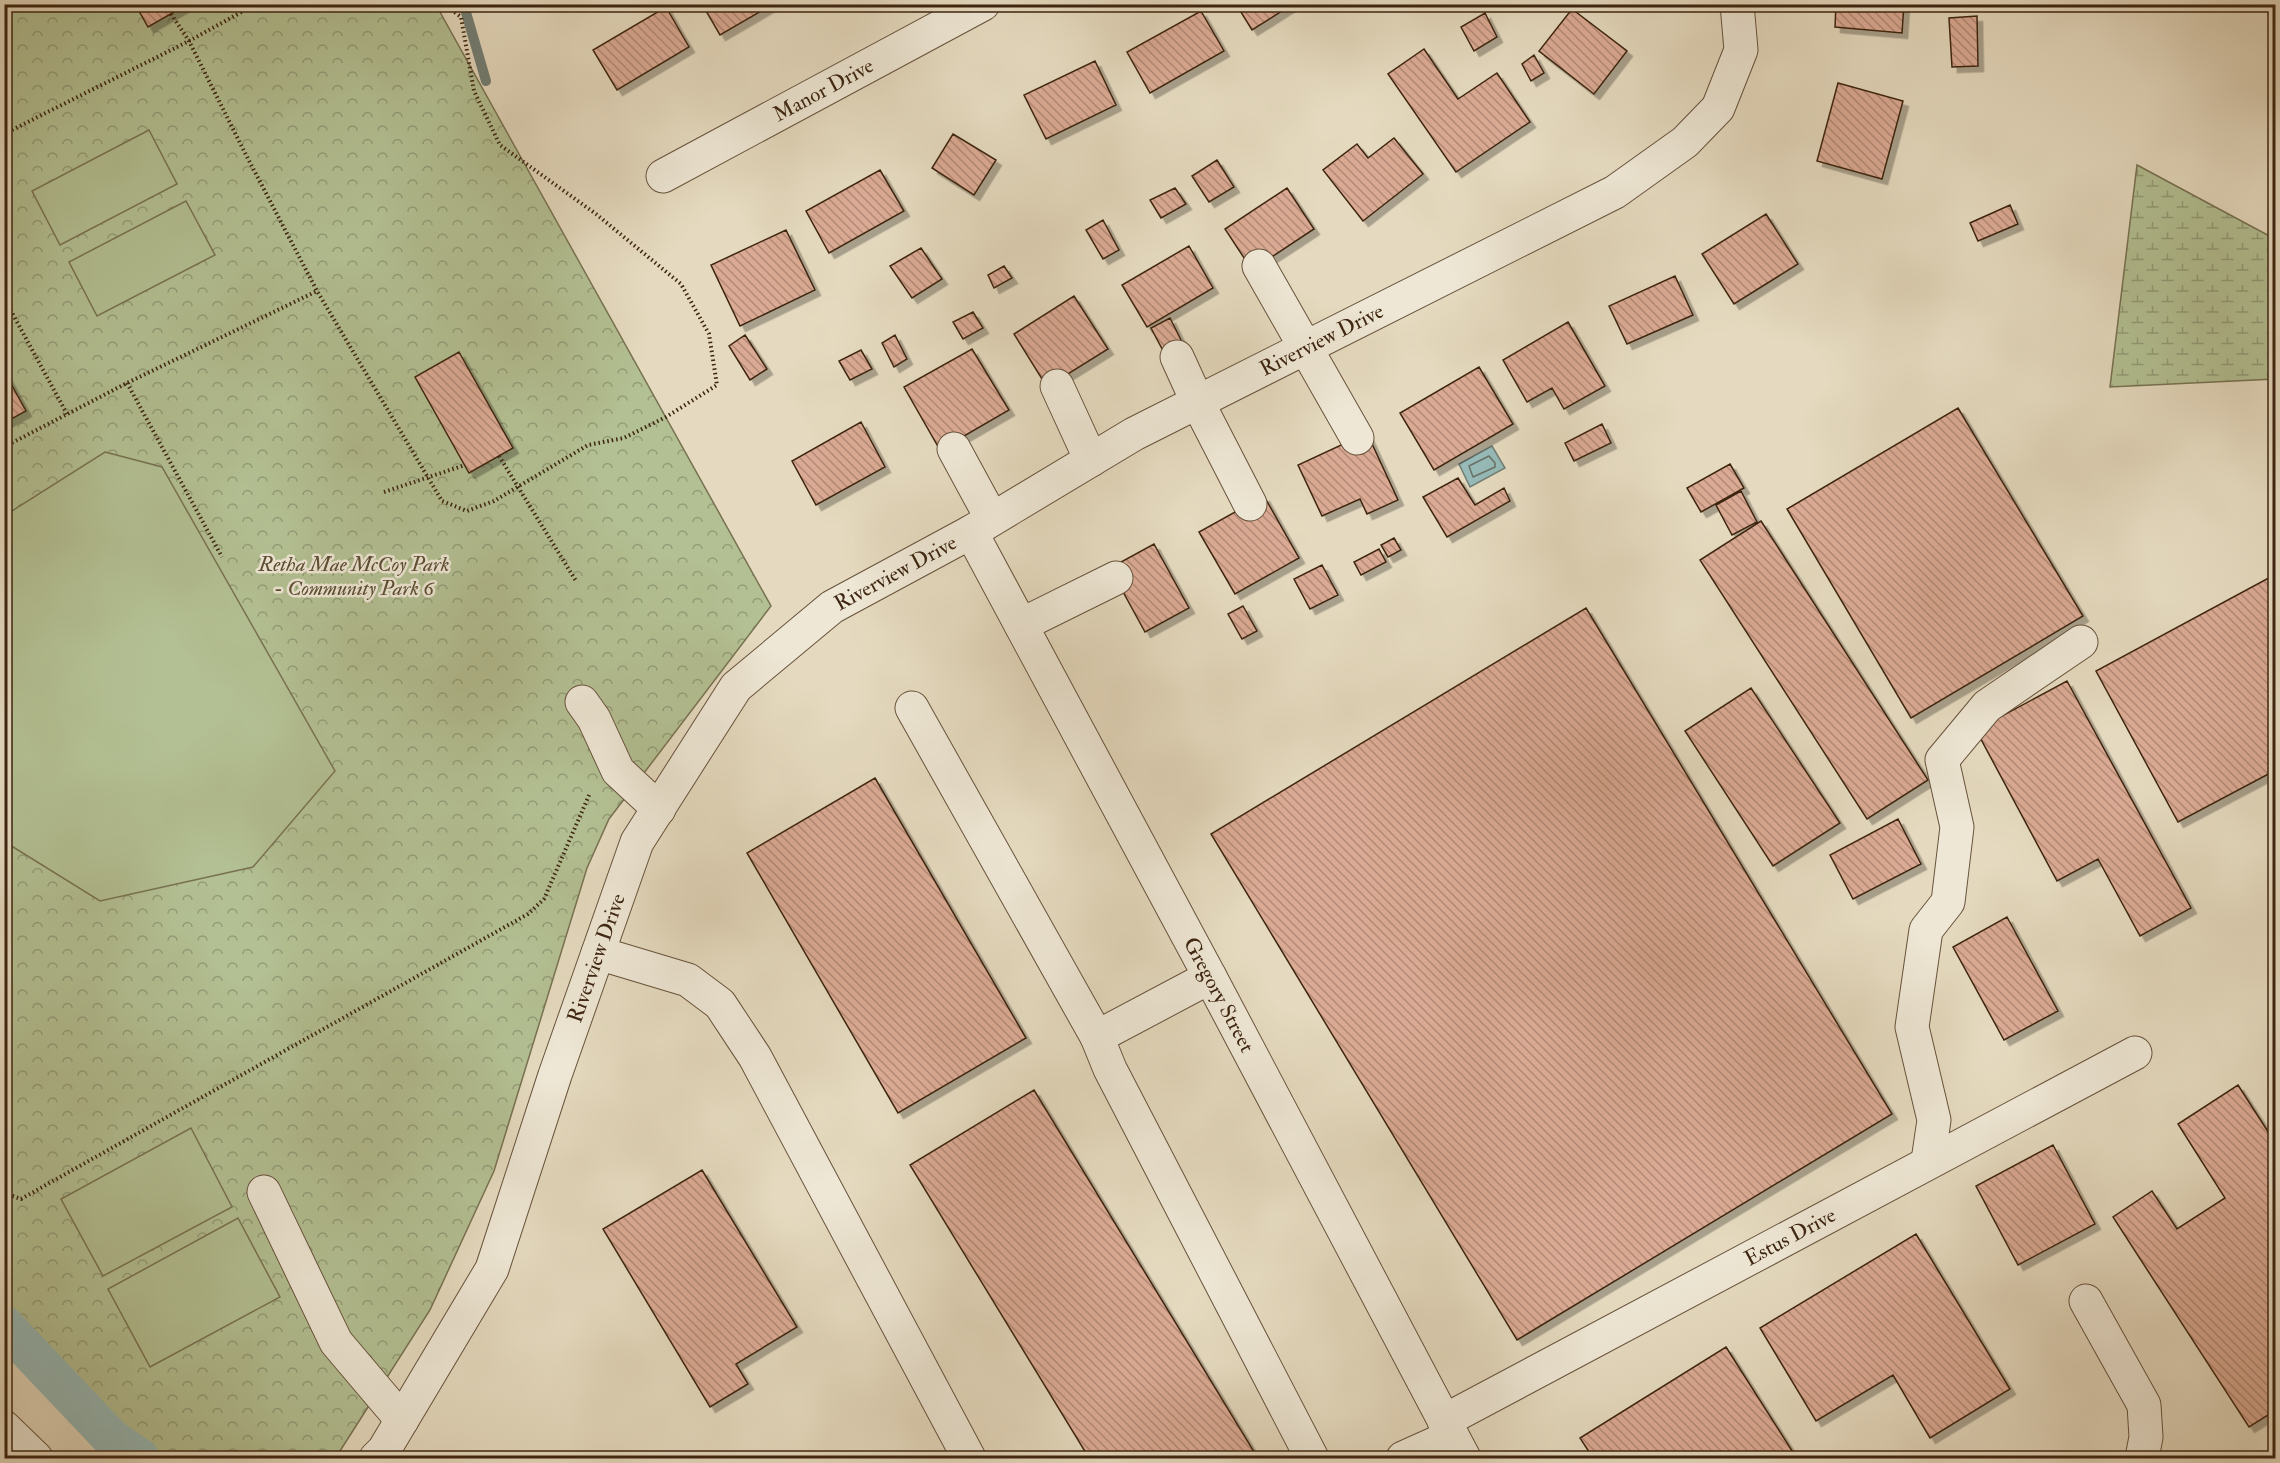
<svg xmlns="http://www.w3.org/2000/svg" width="2280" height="1463" font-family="'IM FELL Double Pica',serif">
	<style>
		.wetland { fill: url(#wetland-marsh); stroke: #787252; stroke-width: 1.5 }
		.park { fill: url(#park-crowns); stroke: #787252; stroke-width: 1.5 }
		.pitch { fill: #b3c093; stroke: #787252; stroke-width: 1.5 }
		.water { fill: #96bab7; stroke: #727e75; stroke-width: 1.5 }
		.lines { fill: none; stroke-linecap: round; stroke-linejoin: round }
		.shore { stroke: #6a7064; stroke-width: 1.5 }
		.stream { stroke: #727e75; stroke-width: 10 }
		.canal { stroke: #96bab7; stroke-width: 39 }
		.building { fill: url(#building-back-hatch); stroke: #3d2511; stroke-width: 1.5; filter: url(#shadow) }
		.minor-casing { stroke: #67523c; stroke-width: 35 }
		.path { stroke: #3d2511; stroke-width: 4; stroke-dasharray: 1.5 3; stroke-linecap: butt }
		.minor { stroke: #eee7d5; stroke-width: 33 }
		.labels { text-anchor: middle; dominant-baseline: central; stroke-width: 5; stroke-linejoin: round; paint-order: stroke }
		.street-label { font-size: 21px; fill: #3d2511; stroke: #eee7d5 }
		.park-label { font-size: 21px; font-style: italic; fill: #5a4c32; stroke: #eee7d5 }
	</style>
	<defs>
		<pattern id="wetland-marsh" width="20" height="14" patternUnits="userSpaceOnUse" patternTransform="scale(1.5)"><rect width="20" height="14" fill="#b3c093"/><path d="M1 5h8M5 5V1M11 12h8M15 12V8" fill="none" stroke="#939c77"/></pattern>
		<pattern id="park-crowns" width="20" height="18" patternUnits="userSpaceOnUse" patternTransform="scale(1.5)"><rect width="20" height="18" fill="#b3c093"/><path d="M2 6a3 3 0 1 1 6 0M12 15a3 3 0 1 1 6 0" fill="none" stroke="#939c77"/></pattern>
		<pattern id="building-back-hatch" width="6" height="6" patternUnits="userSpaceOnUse" patternTransform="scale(1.5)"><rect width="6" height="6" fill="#dbaa94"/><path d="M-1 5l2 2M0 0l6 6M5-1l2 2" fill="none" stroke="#b38a77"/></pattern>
		<filter id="shadow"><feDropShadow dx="5.5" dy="5.5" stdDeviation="0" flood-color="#0004"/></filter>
	</defs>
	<rect width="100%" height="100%" fill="#e5dabf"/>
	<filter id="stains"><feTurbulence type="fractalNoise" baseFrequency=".00333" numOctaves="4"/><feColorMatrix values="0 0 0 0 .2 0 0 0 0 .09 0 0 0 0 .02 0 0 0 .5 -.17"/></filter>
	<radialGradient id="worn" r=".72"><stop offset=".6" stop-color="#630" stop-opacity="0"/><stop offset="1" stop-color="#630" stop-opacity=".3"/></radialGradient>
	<!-- wetland -->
	<path class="wetland" d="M2137,165l138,74v140l-165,8z"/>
	<!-- park -->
	<path class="park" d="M5,5h431l335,601 -162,213 -22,49 -93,303 -64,139 -90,141 -8,7h-201l-126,-133z"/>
	<!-- pitch -->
	<path class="pitch" d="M149,130l28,54 -117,61 -28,-54z
		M186,201l29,54 -118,61 -28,-54z
		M105,452l57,15 173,304 -82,96 -153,34 -95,-59 -1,-326z
		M191,1128l41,79 -129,69 -42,-77z
		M238,1218l42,79 -130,70 -42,-78z"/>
	<!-- water -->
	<path class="water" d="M1492,446l13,22 -35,19 -11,-23z"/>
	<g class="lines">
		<!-- shore -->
		<path class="shore" d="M1489,456l6,7v4l-22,10 -4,-11z"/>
		<!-- stream -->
		<path class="stream" d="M461,4l4,5 21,72"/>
		<!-- canal -->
		<path class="canal" d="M4,1325l108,114 28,19"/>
	</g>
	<!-- building -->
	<path class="building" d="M135,4h53l-40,23z
		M702,4h71l-53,31z
		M1236,4h57l-41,26z
		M1836,4h68l-2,29 -67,-6z
		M666,7l23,40 -72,43 -24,-40z
		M1572,9l55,42 -33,43 -55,-43z
		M1201,11l23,40 -74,42 -23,-41z
		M1485,13l12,24 -23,14 -13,-24z
		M1977,16l1,50 -26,1 -3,-49z
		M1424,49l34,50 39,-26 33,49 -74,50 -68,-98z
		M1534,55l10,18 -13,8 -9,-17z
		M1095,61l21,44 -70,34 -22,-44z
		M1838,83l65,18 -21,78 -65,-18z
		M953,134l43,26 -22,35 -42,-27z
		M1394,138l29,36 -60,47 -40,-51 34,-26 11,14z
		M1217,160l17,27 -25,15 -17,-26z
		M880,170l24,41 -75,42 -23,-42z
		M1175,188l11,16 -25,14 -11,-18z
		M1287,188l27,41 -62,41 -27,-41z
		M2010,205l8,19 -40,17 -8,-18z
		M1766,214l32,50 -64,40 -32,-50z
		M1103,220l16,30 -16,9 -17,-29z
		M786,230l29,60 -75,36 -29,-61z
		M1189,246l24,42 -66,39 -25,-42z
		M921,248l21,31 -30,19 -22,-32z
		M1004,266l8,12 -18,10 -6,-13z
		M1675,276l18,39 -66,29 -18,-38z
		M1074,296l34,53 -61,38 -33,-53z
		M973,312l10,16 -20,11 -10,-17z
		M1170,318l16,32 -18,10 -17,-32z
		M1568,322l37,64 -41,23 -12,-21 -25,14 -24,-42z
		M745,335l22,34 -17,11 -21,-34z
		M895,335l12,24 -13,8 -12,-24z
		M972,349l37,61 -69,40 -36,-63z
		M861,350l11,19 -22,11 -11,-19z
		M459,352l54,96 -44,25 -54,-96z
		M1479,367l34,57 -79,46 -34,-57z
		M4,371l22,40 -22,12z
		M1958,408l125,208 -172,102 -124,-209z
		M861,422l24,45 -69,38 -24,-44z
		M1602,424l9,19 -37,18 -9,-18z
		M1367,433l31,67 -31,14 -7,-15 -38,17 -24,-51z
		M1730,464l14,24 -43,24 -14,-24z
		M1458,478l17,27 29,-17 6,13 -63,36 -24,-40z
		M1741,491l16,31 -25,13 -16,-30z
		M1264,496l35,62 -64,36 -36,-62z
		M1761,521l167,259 -61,39 -167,-259z
		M1394,538l7,12 -13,7 -7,-12z
		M1154,544l35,64 -44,24 -35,-64z
		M1379,549l7,13 -25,13 -7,-13z
		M1322,565l16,30 -28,14 -16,-30z
		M2276,574v196l-98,52 -82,-151z
		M1243,606l14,25 -15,8 -14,-25z
		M1586,608l306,506 -375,226 -306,-506z
		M2067,681l124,227 -51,28 -42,-77 -41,22 -81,-151z
		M1751,688l89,135 -67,43 -88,-135z
		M875,778l151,260 -128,75 -151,-260z
		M1898,819l23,45 -68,35 -23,-44z
		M2007,917l51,94 -54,29 -51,-93z
		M2238,1085l38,59v266l-27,17 -136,-210 39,-26 25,38 48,-31 -47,-74z
		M1034,1090l222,365 -5,3h-162l-179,-293z
		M2053,1145l42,79 -77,41 -42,-79z
		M702,1170l95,157 -61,37 12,20 -38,23 -107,-178z
		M1916,1234l94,155 -80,49 -37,-63 -77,46 -56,-93z
		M1726,1347l70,110 -203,1 -13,-20z"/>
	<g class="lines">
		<!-- minor casing -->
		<g class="minor-casing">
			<g id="minor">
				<path id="s1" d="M663,176l320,-172"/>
				<path d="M1259,266l98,172"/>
				<path d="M1177,357l21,46 52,101"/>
				<path d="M1057,386l34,74"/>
				<path d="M954,449l38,70"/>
				<path id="s2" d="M971,532l239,445 254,481"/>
				<path d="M1021,625l95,-47"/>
				<path d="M582,702l12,17 24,52 41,38"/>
				<path d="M912,708l185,329"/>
				<path d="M598,953l90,27 32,24 35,53 214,401"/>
				<path d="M1210,977l-113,60 13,32 202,389"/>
				<path d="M1928,1161l6,-41 -22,-93 14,-97 22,-28 9,-75 -15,-67 45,-54 94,-64"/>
				<path d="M264,1192l72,150 66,78"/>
				<path d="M2086,1301l58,104 2,32 -4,21"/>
				<path id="s3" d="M1444,1421l691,-368"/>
				<path d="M4,1427l32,31"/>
				<path id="s4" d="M376,1458l8,-8 108,-181 63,-194 82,-233 99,-155 96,-80 139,-75 163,-98 481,-242 70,-50 33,-34 23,-58 -4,-46"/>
				<path d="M1403,1458l49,-22"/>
			</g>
		</g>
		<!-- path -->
		<path class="path" d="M171,14l18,27 56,112 72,138 125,210 25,10 27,-10 94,-56 36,-7 42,-21 51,-32 -8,-51 -28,-50 -85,-70 -96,-69 -26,-54 -13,-74 -17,-13
			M4,134l185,-93 67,-37
			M4,298l63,116
			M127,383l95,174
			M4,447l123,-64 190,-92
			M499,456l77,125
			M384,492l81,-27
			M4,1193l17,6 507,-285 16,-15 46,-106"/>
		<!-- minor -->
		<use href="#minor" class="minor"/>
	</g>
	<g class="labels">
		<!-- street labels -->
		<g class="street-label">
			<text stroke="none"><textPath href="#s1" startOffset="182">Manor Drive</textPath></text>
			<text stroke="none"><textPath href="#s4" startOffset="1540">Riverview Drive</textPath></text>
			<text stroke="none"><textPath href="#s4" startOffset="1054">Riverview Drive</textPath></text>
			<text stroke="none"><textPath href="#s4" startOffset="550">Riverview Drive</textPath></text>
			<text stroke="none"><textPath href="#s2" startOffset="525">Gregory Street</textPath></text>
			<text stroke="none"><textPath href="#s3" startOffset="392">Estus Drive</textPath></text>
		</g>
		<!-- park labels -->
		<g class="park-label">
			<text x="354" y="564">Retha Mae McCoy Park<tspan x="354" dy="24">- Community Park 6</tspan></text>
		</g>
	</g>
	<!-- margin -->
	<rect width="2280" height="1463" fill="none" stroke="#e5dabf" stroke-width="24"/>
	<rect x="6" y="6" width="2268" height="1451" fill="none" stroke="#3d2511" stroke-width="3"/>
	<rect x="12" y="12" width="2256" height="1439" fill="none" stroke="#3d2511" stroke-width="1.5"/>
	<rect width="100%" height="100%" filter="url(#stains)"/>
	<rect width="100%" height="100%" fill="url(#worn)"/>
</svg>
